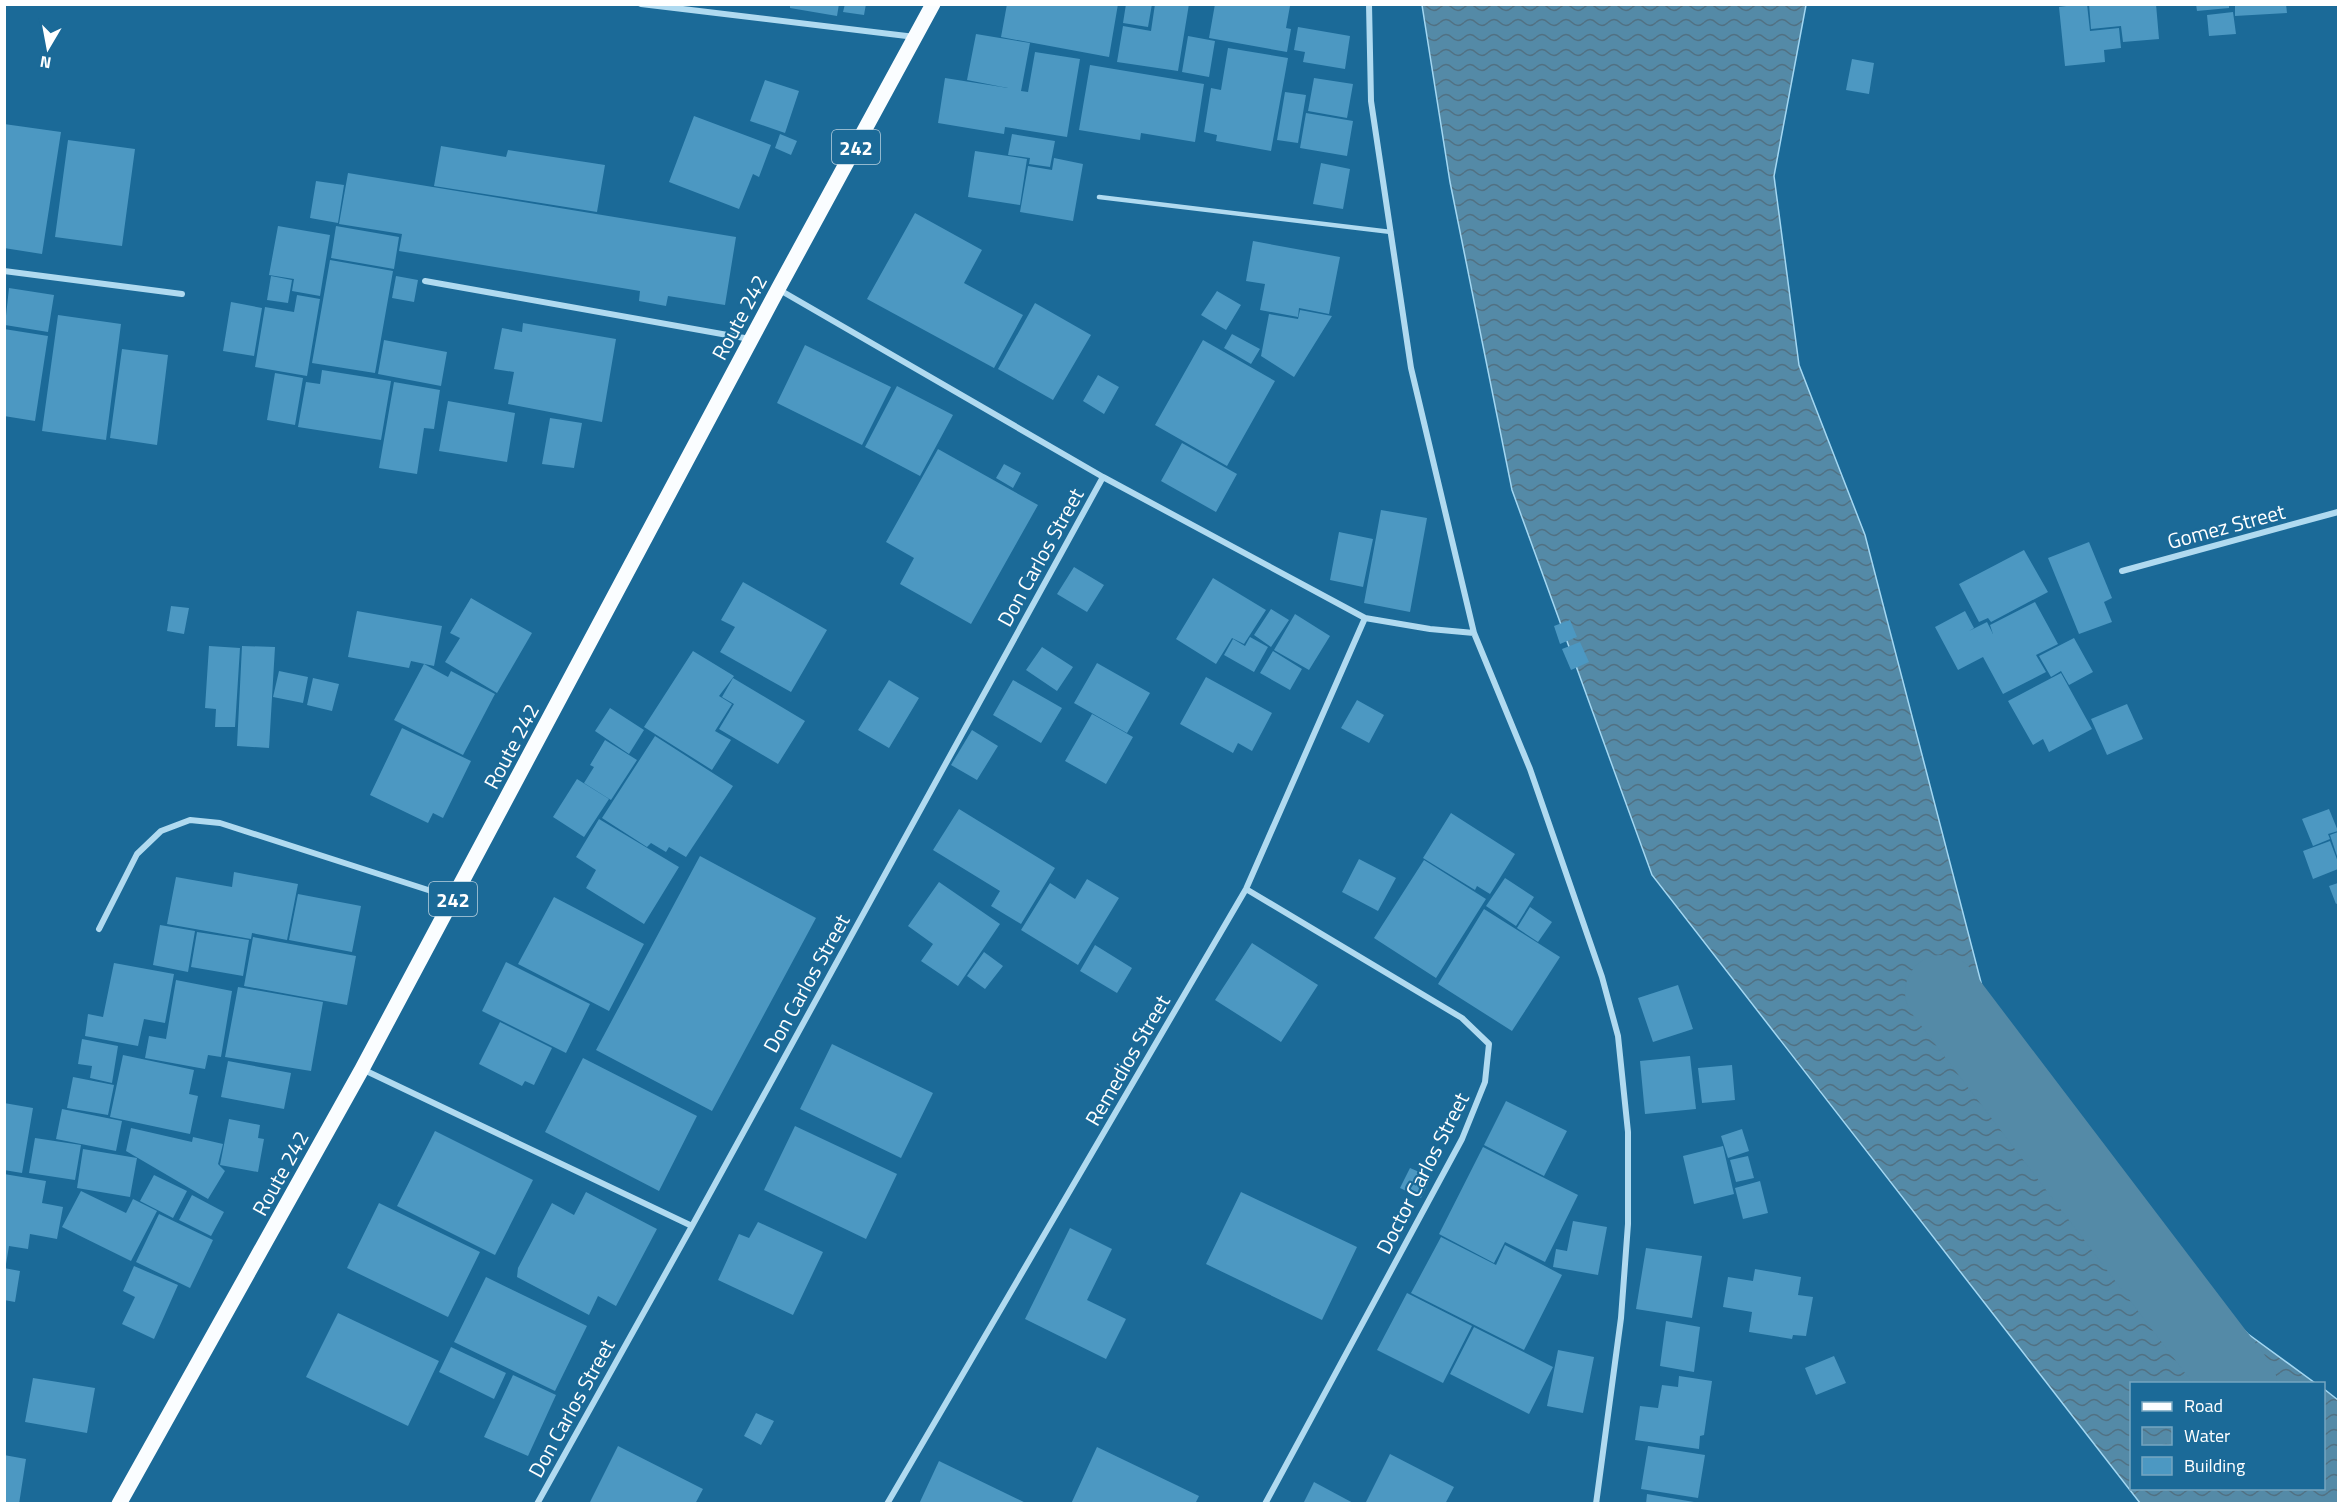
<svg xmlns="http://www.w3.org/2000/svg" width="2343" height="1508" font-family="'Titillium Web',sans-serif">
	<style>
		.water { fill: url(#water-waves); stroke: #a3d7f2; stroke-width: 1.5 }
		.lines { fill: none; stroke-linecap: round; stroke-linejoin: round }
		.river { stroke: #548aa7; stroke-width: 74 }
		.building { fill: #4c98c2 }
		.service { stroke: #b0daf0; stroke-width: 4.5 }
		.minor { stroke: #b0daf0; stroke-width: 6 }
		.primary { stroke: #fafdff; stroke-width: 15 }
		.labels { text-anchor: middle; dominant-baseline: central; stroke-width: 4.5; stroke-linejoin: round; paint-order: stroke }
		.shield { fill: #1b6a98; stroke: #bbd2e0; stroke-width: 1.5 }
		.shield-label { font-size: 20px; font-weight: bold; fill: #fff }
		.street-label { font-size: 21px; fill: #fff; stroke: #1b6a98 }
	</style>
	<defs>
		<pattern id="water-waves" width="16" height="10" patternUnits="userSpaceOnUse" patternTransform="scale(1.5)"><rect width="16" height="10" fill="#548aa7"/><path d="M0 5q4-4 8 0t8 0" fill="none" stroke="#517183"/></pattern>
	</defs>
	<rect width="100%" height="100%" fill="#1b6a98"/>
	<!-- water -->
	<path class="water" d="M1422,5h384l-32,171 25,189 66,170 146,563 237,236 67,49 -183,1v104h192v-99l14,11v103h-198l-488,-628 -140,-385 -62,-308z"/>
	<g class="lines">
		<!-- river -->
		<path class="river" d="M1942,992l298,392"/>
	</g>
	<!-- building -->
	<path class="building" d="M790,4h49l-2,12 -47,-8z
		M845,4h21l-2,11 -21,-3z
		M1007,4h111l-9,53 -108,-20z
		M1126,4h26l-4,23 -25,-4z
		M1155,4h34l-11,67 -61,-9 6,-36 28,5z
		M1215,4l75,2 -4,22 5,1 -4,23 -78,-14z
		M2081,4h6l3,27 29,-3 2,20 -17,2 1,12 -40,4 -6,-59z
		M2089,4h67l3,35 -36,3 -2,-16 -30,3z
		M2196,4h33v4l-32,3z
		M2235,4h51l1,9 -52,3z
		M2233,12l3,22 -27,2 -2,-21z
		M1298,27l52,9 -5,33 -42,-7 2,-10 -11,-2z
		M976,34l54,9 -9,48 7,1 7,-40 45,7 -13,78 -62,-10 -1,7 -66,-11 7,-45 63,10 -41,-8z
		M1188,36l27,5 -6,36 -27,-5z
		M1228,48l60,10 -17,93 -55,-10 1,-6 -13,-3 7,-44 10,2z
		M1852,59l22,4 -5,31 -23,-4z
		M1090,65l114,19 -9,58 -54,-9 -1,7 -61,-10z
		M1314,78l39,6 -6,34 -39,-7z
		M765,80l34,11 -14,42 -35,-12z
		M1285,92l21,3 -8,48 -21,-3z
		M1306,113l47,8 -6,35 -47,-8z
		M694,116l77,29 -12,32 -6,-3 -14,35 -70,-27z
		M4,124l57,8 -19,122 -38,-6z
		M780,134l17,7 -6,14 -16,-7z
		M1012,134l43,7 -5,26 -21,-3 1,-6 -22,-3z
		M68,140l67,9 -13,97 -67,-9z
		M441,146l65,11 2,-7 97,15 -8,47 -163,-26z
		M975,151l52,8 -7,46 -52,-8z
		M1054,158l29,6 -10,57 -53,-9 8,-46 24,4z
		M1321,163l29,6 -7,40 -30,-5z
		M348,173l388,64 -11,68 -57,-9 -2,10 -27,-5 1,-10 -241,-40 3,-17 -63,-10z
		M316,181l28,4 -6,38 -28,-5z
		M915,213l67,37 -18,33 59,32 -29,53 -127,-69z
		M278,226l52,9 -10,61 -28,-5 2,-12 -25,-4z
		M336,226l63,11 -5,32 -63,-11z
		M1253,241l87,16 -11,57 -30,-6 -1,9 -38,-7 5,-26 -19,-3z
		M330,260l63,11 -18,102 -63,-10z
		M271,276l21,4 -4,23 -21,-3z
		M396,276l22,4 -4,22 -22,-4z
		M9,288l45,7 -6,37 -43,-7z
		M1217,291l24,14 -15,25 -25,-15z
		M297,295l23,4 -13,77 -52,-9 10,-60 29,5z
		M231,302l31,6 -8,48 -31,-5z
		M1035,303l56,32 -38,65 -55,-31z
		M1300,310l32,6 -38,61 -33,-21 8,-42 29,5z
		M58,315l63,9 -15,116 -64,-9z
		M523,323l93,16 -14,83 -94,-18 6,-32 -20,-3 8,-41 20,4z
		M4,329l44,7 -13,85 -31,-5z
		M1232,334l28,15 -9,15 -27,-16z
		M384,340l63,12 -6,34 -63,-12z
		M1203,340l72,41 -48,85 -72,-41z
		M805,345l86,42 -29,58 -85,-42z
		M122,349l46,6 -11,90 -47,-7z
		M322,370l69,11 -10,59 -83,-13 8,-45 14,2z
		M275,373l28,5 -8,47 -28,-5z
		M1098,375l21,12 -15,27 -21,-13z
		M394,382l46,8 -6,39 -10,-1 -7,46 -38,-6z
		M897,386l56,29 -33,61 -55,-29z
		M448,401l67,12 -8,49 -68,-11z
		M550,418l32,5 -8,45 -32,-4z
		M1182,443l55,31 -21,38 -55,-31z
		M938,449l100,56 -67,119 -71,-40 14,-26 -28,-16z
		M1004,464l17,9 -8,15 -17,-10z
		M1381,510l46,8 -17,94 -46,-9z
		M1339,532l34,7 -10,48 -33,-7z
		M2089,542l23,56 -8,4 8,20 -33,12 -31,-76z
		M2024,550l24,42 -57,30 -3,-4 -9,4 -20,-38z
		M1074,567l30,18 -17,27 -30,-18z
		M1213,578l53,32 -22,34 -12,-6 -16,26 -40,-25z
		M743,582l84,48 -36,62 -71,-40 15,-25 -14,-7z
		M471,598l61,35 -35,60 -52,-31 15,-24 -10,-5z
		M2035,602l23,42 -22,11 10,17 -43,22 -20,-37 -25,13 -23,-43 30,-16 9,17 -5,3 18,-9 6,12 -3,-9z
		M171,606l18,2 -5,26 -17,-3z
		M1271,609l18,11 -18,27 -17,-12z
		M357,611l85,15 -8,40 -23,-5 -2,7 -61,-11z
		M1295,614l35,22 -21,34 -35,-20z
		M1570,620l7,17 -17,7 -6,-18z
		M1250,637l18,10 -14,25 -30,-17 9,-16 12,7z
		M2074,638l19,34 -24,13 -8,-14 -10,6 -12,-21z
		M1580,642l9,20 -18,8 -9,-21z
		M209,646l31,2 -5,79h-20l1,-18 -11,-1z
		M242,646l33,1 -6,101 -32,-2z
		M1042,647l31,20 -16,24 -31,-21z
		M693,651l41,25 -15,20 13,8 -17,27 16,9 -19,30 -68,-43z
		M1273,651l29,18 -12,21 -30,-17z
		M1097,663l53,30 -23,40 -53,-30z
		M424,664l24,13 3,-6 44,23 -32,61 -69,-35z
		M279,671l29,6 -5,26 -30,-6z
		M2061,673l31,56 -43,23 -6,-13 -10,6 -25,-44z
		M1206,677l66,36 -20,38 -14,-8 -5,10 -53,-29z
		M313,678l26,6 -7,27 -25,-6z
		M733,678l72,43 -27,43 -59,-35 15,-25 -12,-7z
		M889,680l30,18 -30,50 -31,-18z
		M1013,680l49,28 -21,35 -48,-28z
		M1357,700l27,15 -15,28 -28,-15z
		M2127,704l16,35 -36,16 -16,-36z
		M610,708l34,22 -15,24 -34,-23z
		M1092,714l41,23 -27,47 -41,-23z
		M402,728l69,33 -28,57 -10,-5 -5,10 -58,-28z
		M972,730l26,16 -21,34 -26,-15z
		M655,736l78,50 -47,71 -17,-10 -3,5 -15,-9 -4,4 -45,-29z
		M605,740l32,20 -26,40 -27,-17 10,-16 -4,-2z
		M577,779l32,20 -25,38 -31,-20z
		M959,809l96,59 -34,56 -30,-18 9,-15 -67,-41z
		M2329,809l9,22 -10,3 2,5 -17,7 -11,-27z
		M1451,813l64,41 -25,40 -13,-8 -2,4 -52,-32z
		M599,819l80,48 -35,57 -58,-36 10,-18 -20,-13z
		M2338,832v27l-8,-24z
		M2330,841l8,21v7l-25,10 -10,-28z
		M700,856l116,62 -104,193 -116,-61z
		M1359,859l37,19 -18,33 -36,-19z
		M1424,860l62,39 -50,79 -62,-40z
		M234,872l64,12 -11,56 -35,-7 -1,6 -84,-15 9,-47 56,10z
		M1505,878l29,19 -18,29 -30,-20z
		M1087,879l32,19 -41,67 -57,-35 29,-47 25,16z
		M939,882l61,42 -42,62 -37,-25 12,-17 -25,-18z
		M2338,883v20l-2,1 -7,-18z
		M298,894l63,12 -9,46 -63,-12z
		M554,897l90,47 -35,67 -91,-47z
		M1530,907l22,15 -14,20 -21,-14z
		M1484,909l76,48 -48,74 -74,-47z
		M160,925l35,6 -7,41 -35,-7z
		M197,932l52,8 -6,36 -52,-9z
		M253,937l103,19 -9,49 -103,-19z
		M1252,943l66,42 -37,57 -66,-42z
		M1095,945l37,23 -15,25 -37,-22z
		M984,952l19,14 -18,23 -18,-13z
		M506,962l84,42 -24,49 -84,-42z
		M114,963l60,11 -9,49 -21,-4 -6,27 -53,-10 3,-22 15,3z
		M176,980l56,11 -11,66 -13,-2 -3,14 -60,-11 4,-22 17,3z
		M1678,985l15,44 -40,13 -15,-44z
		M238,987l85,15 -12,69 -86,-14z
		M500,1022l52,26 -18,37 -9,-4 -3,5 -43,-22z
		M82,1039l36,7 -6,37 -22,-5 2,-12 -14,-2z
		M832,1044l101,49 -32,65 -101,-49z
		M123,1055l71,15 -5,24 9,2 -8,38 -80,-17z
		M1690,1056l6,53 -51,5 -5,-53z
		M583,1058l114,58 -38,75 -114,-59z
		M228,1061l63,12 -7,36 -63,-12z
		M1732,1065l3,35 -33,3 -4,-35z
		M73,1077l41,8 -6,30 -41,-7z
		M1506,1101l61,30 -23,45 -60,-31z
		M4,1103l29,5 -11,65 -18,-3z
		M62,1109l60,12 -6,30 -60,-12z
		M229,1119l31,6 -2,13 6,1 -6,33 -38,-7z
		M795,1126l102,48 -31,65 -102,-49z
		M131,1128l61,14 1,-5 30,7 -5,20 7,7 -17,28 -82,-48z
		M1742,1129l7,22 -21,7 -7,-22z
		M435,1131l98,49 -38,75 -98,-49z
		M35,1138l46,7 -6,35 -46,-7z
		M1723,1146l11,48 -40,10 -11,-48z
		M1483,1147l95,48 -33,67 -40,-20 -11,21 -55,-29z
		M83,1149l54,9 -7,39 -53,-9z
		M1748,1156l6,22 -18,4 -6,-22z
		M1410,1168l21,9 -10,21 -21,-10z
		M4,1174l42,7 -4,22 21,4 -6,32 -27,-5 -2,15 -19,-3 -3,18z
		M154,1175l33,16 -14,27 -33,-17z
		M1760,1181l8,32 -25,6 -8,-31z
		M81,1191l45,22 7,-14 24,12 -26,50 -69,-34z
		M586,1192l71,37 -41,77 -18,-10 -9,19 -72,-38 1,-9 34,-65 22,12z
		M1241,1192l116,55 -35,73 -116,-56z
		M192,1195l32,17 -13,24 -32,-16z
		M379,1203l101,49 -32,65 -101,-49z
		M159,1214l54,26 -23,48 -54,-26z
		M1573,1221l34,6 -9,48 -45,-8 3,-18 11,2z
		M758,1222l65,30 -30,63 -75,-35 21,-46 10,4z
		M1070,1228l42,21 -25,51 39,19 -20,40 -81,-40z
		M1441,1237l55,28 9,-20 57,30 -38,75 -113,-57z
		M1646,1248l56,8 -10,62 -56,-9z
		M134,1266l44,19 -24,54 -32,-15 13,-27 -12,-6z
		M4,1268l16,3 -5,31 -11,-2z
		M1755,1269l46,8 -3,18 15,2 -7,39 -13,-1 -1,4 -43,-7 3,-20 -29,-5 5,-30 25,4z
		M486,1277l101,49 -32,65 -101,-49z
		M1407,1293l65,33 -29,57 -66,-33z
		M338,1313l101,48 -31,65 -102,-49z
		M1666,1321l34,6 -6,45 -34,-6z
		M1474,1327l79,40 -24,47 -79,-40z
		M451,1347l55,26 -12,26 -55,-27z
		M1558,1350l36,7 -11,56 -36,-7z
		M1834,1356l12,27 -30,12 -11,-27z
		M513,1375l43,20 -28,61 -44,-19z
		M1679,1376l33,5 -8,54 -4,1 -1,13 -64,-9 5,-34 18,2 4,-23 16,2z
		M33,1378l62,10 -8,45 -62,-11z
		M756,1413l18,8 -13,24 -17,-9z
		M618,1446l85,43 -8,15h-106z
		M1648,1446l57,9 -7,43 -57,-9z
		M1097,1447l102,49 -4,8h-124z
		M1390,1454l64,33 -9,17h-80z
		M4,1455l22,4 -7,45h-15z
		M939,1461l89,43h-109z
		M1314,1482l41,22h-52z
		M1647,1494l47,8v2h-48z"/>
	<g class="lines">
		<!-- service -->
		<path class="service" d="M1099,197l292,35"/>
		<!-- minor -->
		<path class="minor" d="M641,4l274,33
			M1369,4l2,97 40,267 63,265 56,136 72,208 16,59 10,96v92l-7,94 -25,186
			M4,271l178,23
			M425,281l325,58
			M778,289l325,188 262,141 65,11 44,4
			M2122,571l216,-59
			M1246,889l216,129 27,26 -4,38 -23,57 -197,365
			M99,929l38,-75 24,-23 29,-11 30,3 233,75
			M362,1069l330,157
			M537,1504l155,-278 411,-749
			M887,1504l359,-615 119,-271"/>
		<!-- primary -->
		<path class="primary" d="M119,1504l243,-435 416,-780 155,-285"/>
	</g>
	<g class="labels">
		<!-- shield labels -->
		<g class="shield">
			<rect x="832" y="130" width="48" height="34" rx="4.5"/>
			<rect x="429" y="882" width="48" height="34" rx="4.5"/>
		</g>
		<g class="shield-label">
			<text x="856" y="147">242</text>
			<text x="453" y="899">242</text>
		</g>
		<!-- street labels -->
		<g class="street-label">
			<text transform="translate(739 317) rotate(-62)">Route 242</text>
			<text transform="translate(2226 526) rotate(-15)">Gomez Street</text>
			<text transform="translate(1040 557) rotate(-61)">Don Carlos Street</text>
			<text transform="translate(511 746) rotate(-62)">Route 242</text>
			<text transform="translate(806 983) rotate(-61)">Don Carlos Street</text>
			<text transform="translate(1127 1060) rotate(-60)">Remedios Street</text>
			<text transform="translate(280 1173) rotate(-61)">Route 242</text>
			<text transform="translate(1422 1173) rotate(-63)">Doctor Carlos Street</text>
			<text transform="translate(571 1408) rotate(-61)">Don Carlos Street</text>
		</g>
	</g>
	<!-- border -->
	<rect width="2343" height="1508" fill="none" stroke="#ffffff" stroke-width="12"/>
	<!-- legend -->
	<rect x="2130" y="1382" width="195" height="108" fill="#1b6a98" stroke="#76a6c1" stroke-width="1.5"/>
	<rect x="2142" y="1402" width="30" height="9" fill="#fafdff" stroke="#76a6c1" stroke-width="1.5"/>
	<text x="2184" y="1412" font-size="18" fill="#ffffff">Road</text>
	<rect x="2142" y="1427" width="30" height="18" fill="url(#water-waves)" stroke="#76a6c1" stroke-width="1.5"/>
	<text x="2184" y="1442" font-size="18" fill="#ffffff">Water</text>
	<rect x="2142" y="1457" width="30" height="18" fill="#4c98c2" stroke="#76a6c1" stroke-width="1.5"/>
	<text x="2184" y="1472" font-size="18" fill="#ffffff">Building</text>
	<!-- north arrow -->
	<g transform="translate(48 48) rotate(190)" stroke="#1b6a98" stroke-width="4.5" paint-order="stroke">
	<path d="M0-4.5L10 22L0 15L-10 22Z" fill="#ffffff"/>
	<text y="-9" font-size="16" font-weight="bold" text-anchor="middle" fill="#ffffff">N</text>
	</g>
</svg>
